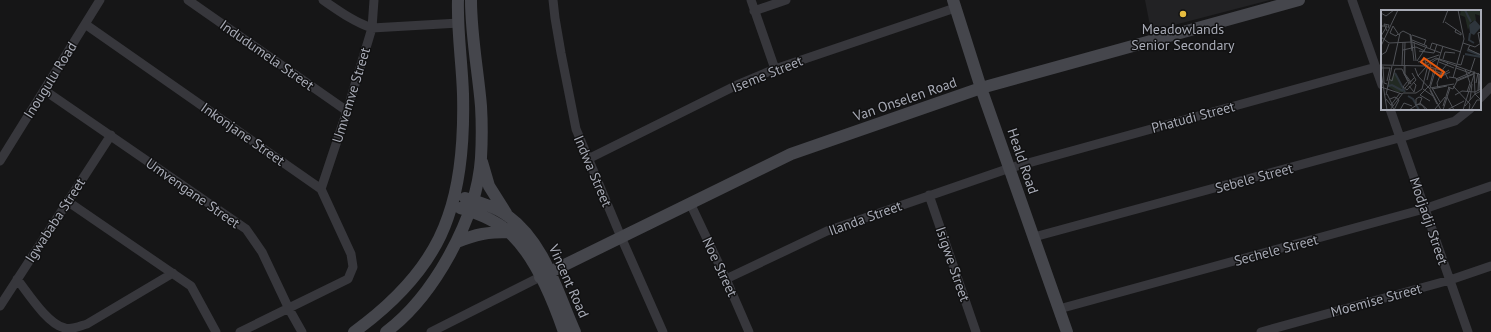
<svg xmlns="http://www.w3.org/2000/svg" width="1491" height="332" font-family="'PT Sans',sans-serif">
	<style>
		.built { fill: #222224 }
		.lines { fill: none; stroke-linecap: round; stroke-linejoin: round }
		.street { stroke: #37373c; stroke-width: 9 }
		.secondary { stroke: #45464c; stroke-width: 12 }
		.poi-dot { fill: #e6bc3f; stroke: #111112; stroke-width: 1.5 }
		.labels { text-anchor: middle; dominant-baseline: central; stroke-width: 3; stroke-linejoin: round; paint-order: stroke }
		.poi-label { font-size: 14px; fill: #a8abb6; stroke: #111112 }
		.street-label { font-size: 14px; fill: #a8abb6; stroke: #111112 }
		.inset-river { fill: none; stroke: #2e353c; stroke-width: 2 }
		.inset-road { fill: none; stroke: #505257; stroke-width: 1 }
		.view { fill: #e8590c; fill-opacity: 0.15; stroke: #e8590c; stroke-width: 2 }
		.inset-edge { fill: none; stroke: #a8abb6; stroke-width: 2 }
	</style>
	<rect width="100%" height="100%" fill="#161617"/>
	<!-- built -->
	<path class="built" d="M1145,0h125l-119,31z"/>
	<g class="lines">
		<!-- street -->
		<path class="street" d="M188,0l159,111
			M323,0c16,11 31,22 49,28l87,-5
			M553,0l2,18 6,35 15,76 45,108 42,95
			M751,0l24,69
			M1352,0l30,85
			M754,11l32,-11
			M85,24l236,165 30,65 2,13 -5,12 -108,53
			M44,90l202,139 16,23 27,57 13,23
			M1480,98l11,-11
			M1390,109l78,223
			M588,159l149,-74 38,-16 180,-61
			M0,161l100,-161
			M321,189l26,-78 25,-83 2,-28
			M929,195l47,137
			M67,201l124,85 25,46
			M690,203l36,76 23,53
			M1034,237l365,-99 56,-17 15,-12
			M17,279c11,14 31,46 48,49 7,2 15,-2 22,-4l86,-51
			M726,279l101,-48 183,-63 366,-101
			M0,306l111,-171
			M1059,309l365,-100 67,-23
			M431,332l109,-55
			M1261,332l189,-52 41,-14"/>
		<!-- secondary -->
		<path class="secondary" d="M953,0l28,88 86,244
			M482,162l7,24 17,27
			M465,198c15,4 31,9 43,18 37,27 49,76 67,116
			M460,208c17,5 37,13 50,25 25,23 43,67 54,99
			M457,242c19,-8 31,-10 52,-10
			M540,277l251,-123 190,-66 318,-88
			M354,332c40,-29 78,-67 94,-115 14,-39 16,-83 15,-123 -1,-31 -6,-63 -5,-94
			M386,332c48,-36 91,-114 95,-174 1,-18 1,-35 0,-52 -3,-35 -10,-71 -10,-106"/>
	</g>
	<!-- markers -->
	<circle class="poi-dot" cx="1183" cy="14" r="4"/>
	<g class="labels">
		<!-- poi labels -->
		<g class="poi-label">
			<text x="1183" y="29">Meadowlands<tspan x="1183" dy="16">Senior Secondary</tspan></text>
		</g>
		<!-- street labels -->
		<g class="street-label">
			<text transform="translate(267 55) rotate(35)">Indudumela Street</text>
			<text transform="translate(767 74) rotate(-22)">Iseme Street</text>
			<text transform="translate(50 80) rotate(-58)">Inougulu Road</text>
			<text transform="translate(351 95) rotate(-73)">Umvemve Street</text>
			<text transform="translate(905 99) rotate(-19)">Van Onselen Road</text>
			<text transform="translate(1193 117) rotate(-15)">Phatudi Street</text>
			<text transform="translate(243 134) rotate(35)">Inkonjane Street</text>
			<text transform="translate(1023 161) rotate(71)">Heald Road</text>
			<text transform="translate(593 171) rotate(67)">Indwa Street</text>
			<text transform="translate(1254 178) rotate(-15)">Sebele Street</text>
			<text transform="translate(193 193) rotate(35)">Umvengane Street</text>
			<text transform="translate(865 218) rotate(-20)">Ilanda Street</text>
			<text transform="translate(55 220) rotate(-57)">Igwababa Street</text>
			<text transform="translate(1429 221) rotate(71)">Modjadji Street</text>
			<text transform="translate(1276 250) rotate(-15)">Sechele Street</text>
			<text transform="translate(953 264) rotate(71)">Isigwe Street</text>
			<text transform="translate(720 267) rotate(65)">Noe Street</text>
			<text transform="translate(569 281) rotate(66)">Vincent Road</text>
			<text transform="translate(1376 300) rotate(-15)">Moemise Street</text>
		</g>
	</g>
	<!-- overview -->
	<g transform="translate(1381 10)">
		<rect width="100" height="100" fill="#161617"/>
		<path d="M80,0h4l1,4v-4h15v6l-6,-2 1,6 -5,2 -3,8 -3,-13 -5,-2zM14,62l7,17 4,3h-9l-10,-6z" fill="#222a23"/>
		<path d="M94,10l6,7 -7,8 -4,-2 -1,-8z" fill="#2e353c"/>
		<path class="inset-river" d="M84,0l6,12M89,23l-1,7 5,3M86,40l13,5M84,44l16,3M14,63l10,19M7,76l4,-1 11,6M27,86l5,3 6,11"/>
		<path class="inset-road" d="M0,3l5,3 8,-6M64,12l16,11v2l-6,-3 1,-3M62,13l5,-13M0,16h6l-6,10M6,21l-3,-7 5,1 -1,3M17,24l-2,2 -6,-3 3,-7 6,9M29,24l2,17M31,25l14,5 -2,5M0,27l8,6 23,-1 29,11M31,30l15,6 -10,15M24,32l-1,32 7,10M33,32l2,19M82,33l12,4 6,-4M99,33l-2,-10 3,-1M89,35l-2,4 13,6M0,36l17,-36M49,39l2,-6 29,9M22,40l13,-3 9,4M38,41l15,2 3,-9M0,45l5,-3 3,-8M62,49l2,-7 10,1M37,52l21,-7M39,52l6,3 -1,-6M58,52l15,6M45,53l10,-5 20,6M76,54l4,1 3,-10M0,55l45,1 11,-7 44,16M12,55l7,-32 3,-2 8,4 3,26M21,55l1,-23M24,55v9l6,8M2,56l1,17 3,1M49,57l14,4 4,8M1,58h8l-3,13M34,58l3,8 12,13 11,21M75,58l14,5M21,59l7,15M84,59l5,14 -3,9M54,61l8,3 6,-4M93,61l1,23 6,6M0,62l6,38M54,63l7,3 8,-4M37,66l8,-9M72,68l11,-39 -6,-29M8,69l3,2 3,-12h7M75,69l14,-6 5,-15M46,70l4,-16M76,70l18,-7M76,71l17,-7M26,72l-4,5 4,3 9,-10 -4,-7M95,73l2,-10 2,2 -1,15M28,76l5,6 2,-7 -3,-3M72,76l17,18 -1,6M0,77l21,7M67,77l5,2 4,-8 -1,-3 -7,-1M24,78l9,-10M49,78l13,-42M49,78l24,-4M51,78l8,14M57,78l-1,-5 6,-14 5,-6M42,79l10,7M51,79l15,-3M49,80l7,14M97,81l1,-17M6,84l6,12M5,85l6,-29M74,85l7,-4 13,1 6,-3M66,87l7,13M5,89l8,10M9,89l5,-2 4,3 -5,10M89,90l2,-16M49,91l-10,-6 10,-10 4,-16M35,93v-4l3,-2 3,1 -2,5M34,94l7,1 4,5M10,95l9,-12M62,96l6,-19M84,96l10,-12 6,-3M54,99l10,-12M9,100l13,-17h13l6,-4 6,-24M19,100l4,-7 8,3M28,100l11,-7 8,7M62,100l7,-22M66,100l17,-9M82,100l11,-35M90,100l6,-10h4"/>
		<path class="view" d="M43,48l20,14 -3,5 -20,-15z"/>
		<rect width="100" height="100" class="inset-edge"/>
	</g>
</svg>
